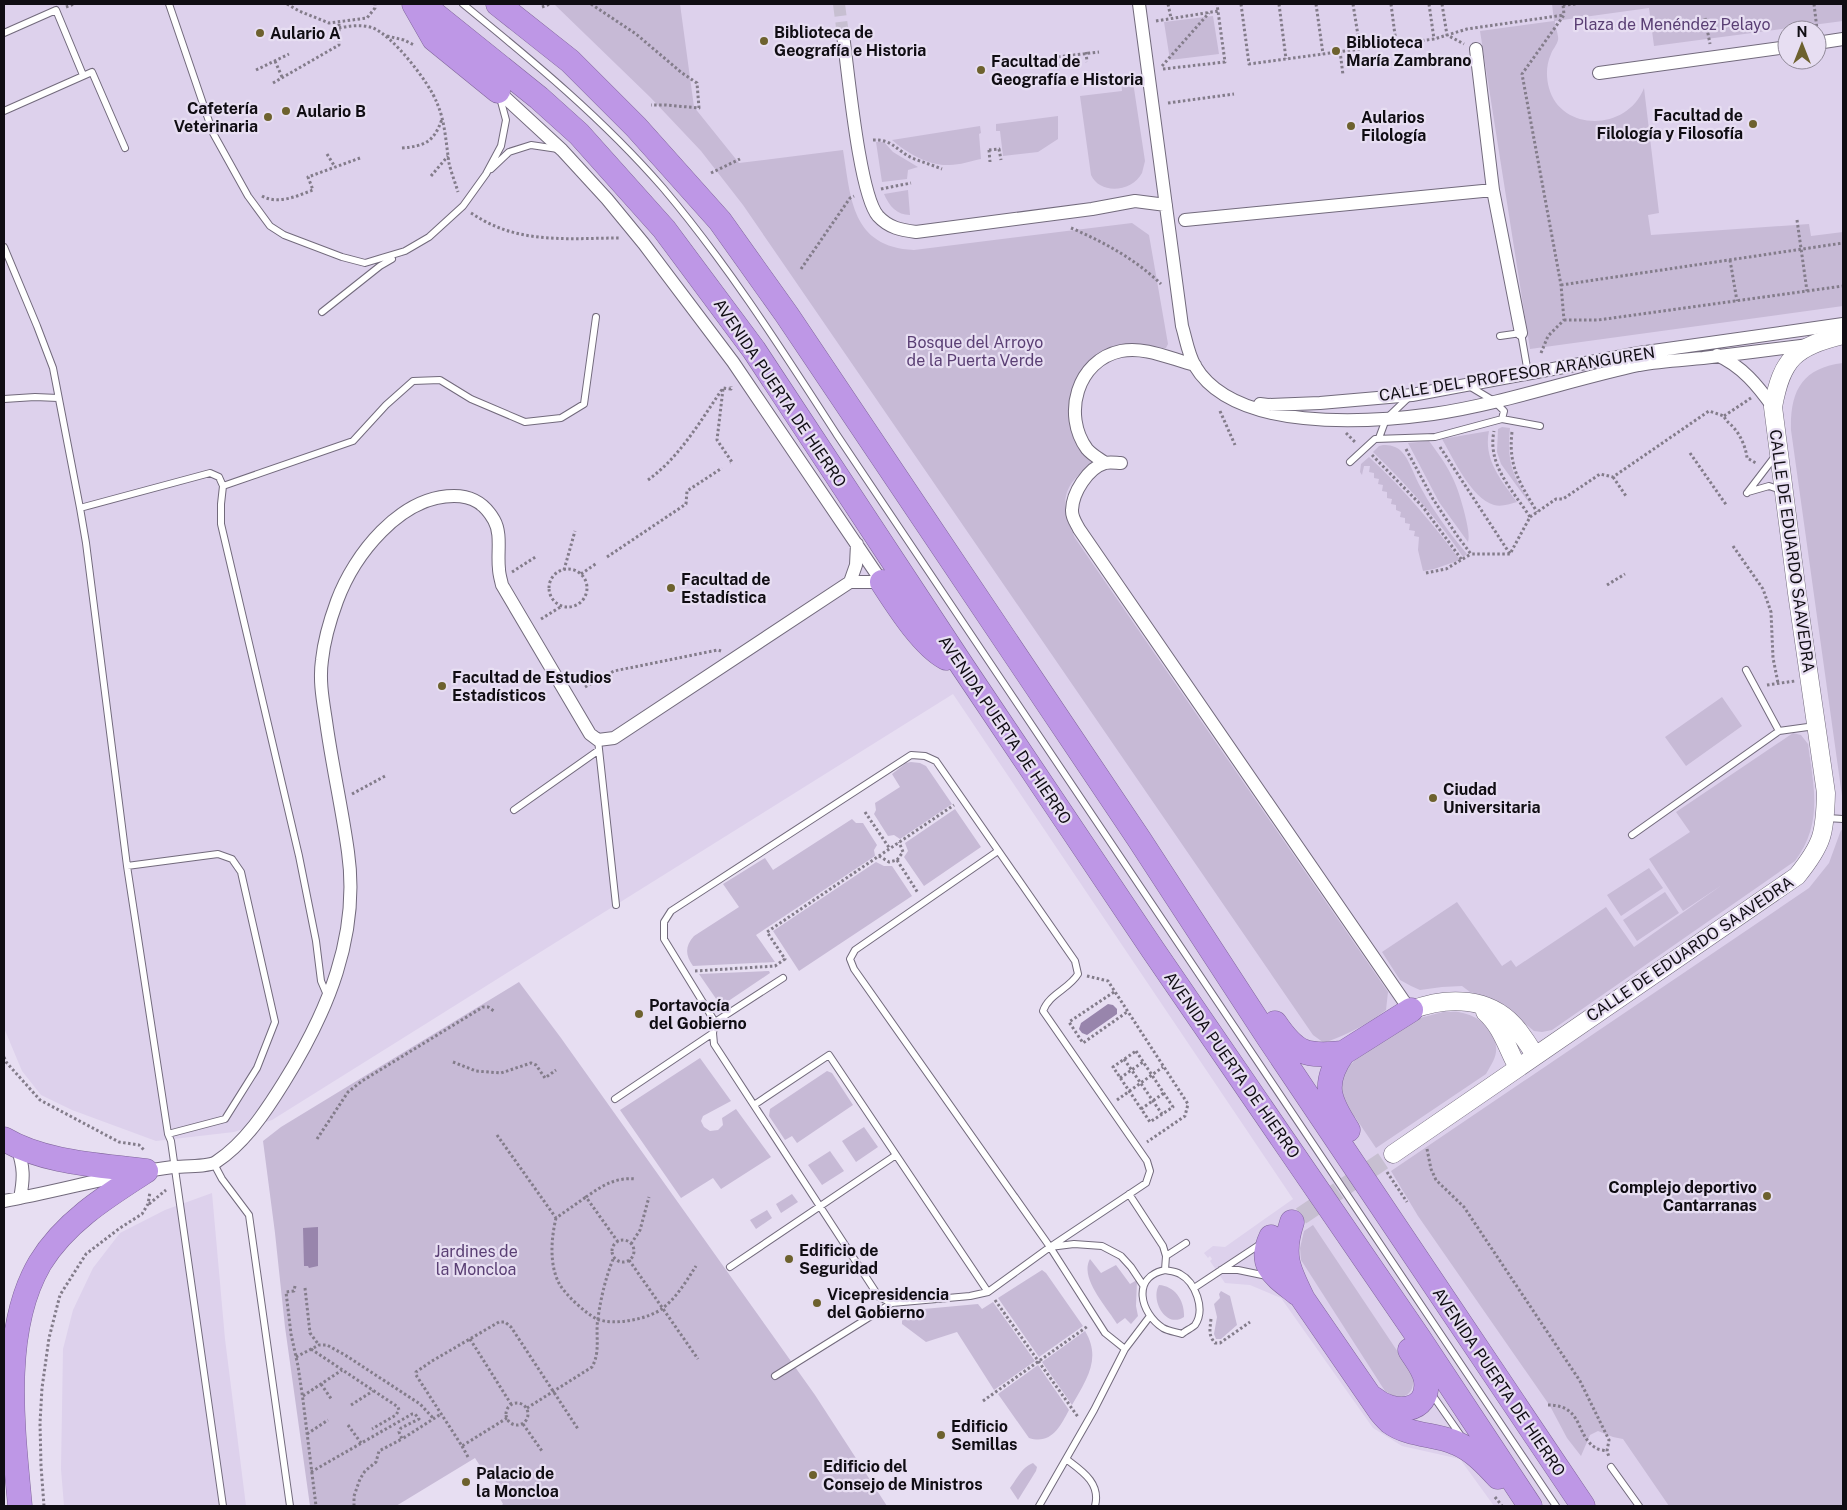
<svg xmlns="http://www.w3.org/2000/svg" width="1847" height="1510" font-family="'Public Sans',sans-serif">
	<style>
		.built { fill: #ddd1ec; fill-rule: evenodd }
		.green { fill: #c7bad6 }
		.water { fill: #9885ac }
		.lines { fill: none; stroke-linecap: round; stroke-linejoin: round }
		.street-tunnel { stroke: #c7bfd1; stroke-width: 12; stroke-dasharray: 12 6; stroke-linecap: butt }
		.secondary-tunnel { stroke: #c7bfd1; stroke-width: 18; stroke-dasharray: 18 9; stroke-linecap: butt }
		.lane-casing { stroke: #726a7c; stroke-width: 8 }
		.street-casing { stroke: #726a7c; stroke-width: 14 }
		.secondary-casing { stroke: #726a7c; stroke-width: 19 }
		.highway-casing { stroke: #81679c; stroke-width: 25 }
		.path { stroke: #837c8a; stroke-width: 3; stroke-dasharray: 2.5 2.5; stroke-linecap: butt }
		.lane { stroke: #fff; stroke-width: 6 }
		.street { stroke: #fff; stroke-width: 12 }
		.secondary { stroke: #fff; stroke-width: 18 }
		.highway { stroke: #be97e6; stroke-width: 24 }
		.poi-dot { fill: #6d612e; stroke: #e7def2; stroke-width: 2 }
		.labels { text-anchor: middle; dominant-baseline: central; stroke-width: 4.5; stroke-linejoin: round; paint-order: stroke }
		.park-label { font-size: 16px; fill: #5a3f74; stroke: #e7def2 }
		.poi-label { font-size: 16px; font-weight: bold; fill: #100d13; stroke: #e7def2; text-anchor: start }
		.street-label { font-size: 16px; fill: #100d13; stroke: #e7def2 }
	</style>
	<rect width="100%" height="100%" fill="#e7def2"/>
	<!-- built -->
	<path class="built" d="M4,4h1839v1502h-349l-34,-47 -58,-13 -29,-18 -92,-130 -31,-13 -25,-2 -15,-22 2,-2 -2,-3 -2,2 -4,-5 9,-7 12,1 68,-48 -340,-505 -681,426 -38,12 -78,9 -84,-31 -31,-15 -19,-24 -18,-43zM1787,30h30v30h-30z
		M212,1193l13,146 21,167h-182l-3,-37 2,-120 10,-39 20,-42 27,-35 45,-23z"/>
	<!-- green -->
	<path class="green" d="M554,4h126l14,103 45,56 104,-13c8,48 8,97 71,100l218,-27 17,12 19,109 -2,4 -6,2h-50l-40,52 -1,16 6,20 19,25c-33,22 -35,40 -19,75l313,454 -2,18c-18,14 -40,25 -62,33l-11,-8 -570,-830 -42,-54 -51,-54z
		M1552,4h291v17l-189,25 -5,-38 -94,13c0,6 4,14 3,19 -1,5 -6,10 -7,14 -5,11 -5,23 -2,34 12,44 78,44 95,0l15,125 -11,2 3,20 158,-11 2,12 32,-4v74l-313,43 -50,-318 74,-10z
		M1213,16l6,38 -49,6 -6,-38z
		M1126,78l7,4 12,79c-1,4 -2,8 -3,12 -10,19 -42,22 -51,2l-11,-79 42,-5 -1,-12z
		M1058,116v23l-20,13 -35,4 -3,-25h-4v-7z
		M980,126l1,7 -2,1 2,25c-10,2 -21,6 -32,6 -20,1 -42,-12 -57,-25z
		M876,142h8l9,10 25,15 -10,3 -1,9 -25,3z
		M908,190l2,25c-13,0 -21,-9 -26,-21z
		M1843,363v440l-52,-373c-1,-39 11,-62 52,-67z
		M1502,427l8,1c-4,40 5,50 25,83l-34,-47 -4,-12 1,-23z
		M1489,431c-6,28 12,49 28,71 -8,2 -15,5 -23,3 -23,-7 -41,-47 -52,-66z
		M1429,441c21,28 28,41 36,74 2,9 5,20 3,27l-29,-40 -31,-59z
		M1383,445c7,0 13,1 18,6 8,7 14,27 20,37 13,24 29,46 46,66l-4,3c-25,-38 -57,-73 -90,-105l6,-6z
		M1369,457c34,31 63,66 91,103l-26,9 -11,2 -5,-21 1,-13 -5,-1 1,-5 -6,-1 1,-6 -5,-1v-5l-5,-1 1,-5 -5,-2v-5l-5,-1 1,-5 -5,-1v-6l-5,-1 1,-6 -5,-1 1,-5 -5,-1v-5l-5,-1 1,-6h-6l-2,9 -2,-3 1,-8z
		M1722,697l20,29 -56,40 -21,-29z
		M1793,733l8,2 7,9c6,44 15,80 -13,117l-243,169 -10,2 -8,-1 -28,-23 -17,-10 -19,-6 -8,-6 -20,1 -22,3 -9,-4 -11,-6 -18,-28 75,-50 45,64 9,-6 5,7 90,-60 28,40 88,-62 -39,26 -34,-52 41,-27 -14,-20z
		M911,762l9,1 6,3 26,38 -52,35 -6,-4 -6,1 -14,-22 2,-4 -1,-7 25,-16 -8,-13 14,-11z
		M955,809l26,38 -57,39 -20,-29 4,-6 -3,-8z
		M852,819l4,4h7l14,22 -3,5 1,6 -119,79 19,27 -82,4c-8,-11 -8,-20 1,-30l45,-29 -16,-23 42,-26 8,12z
		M1841,830l2,1v675h-174l-46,-67 -10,-2 -15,-6 -8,4 -9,21 -14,-18 -17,-32 -132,-190 -27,-45 418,-283 20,-25z
		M876,862l8,4h8l20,30 -113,75 -26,-40z
		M1649,868l14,20 -42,28 -14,-21z
		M1665,892l14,21 -42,28 -14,-21z
		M769,971l1,2 -49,33 -22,-32z
		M519,982l42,56 254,357 72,111h-386l2,-2 -6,-11 4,-3 -12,-20 -5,2 -9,-14 -79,48h-86l-25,-179 -10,-94 -12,-92 18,-14z
		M1443,1012c7,0 14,-1 20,1 18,4 35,19 33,39 -1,8 -7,16 -10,22l-110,74 -21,-31 -4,2 -9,-14 -2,-22 9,-17 11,-11 56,-36z
		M700,1058l31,43 -28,15 -2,5 3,6 6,4 8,-1 5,-5 -1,-7 14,-9 35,48 -50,32 -8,-11 -32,20 -61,-88z
		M827,1071l5,2 21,32 -56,38 -5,-7 -7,4 -16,-24 1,-7z
		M864,1127l14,20 -22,15 -14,-21z
		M830,1151l14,20 -22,14 -14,-20z
		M792,1194l6,8 -17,11 -5,-9z
		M767,1210l5,8 -16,11 -6,-9z
		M1313,1225l97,145c10,21 -6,35 -25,21l-84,-131 -1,-12 4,-17z
		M1090,1259l11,14 15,-8 14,19 7,-4 -1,26 2,10 -7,8 -6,-6 -8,6c-10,-17 -38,-46 -27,-65z
		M1042,1270l4,3 37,53 -44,31 -41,-59z
		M1159,1285c16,1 26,16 25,32 -18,12 -34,-17 -25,-32z
		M1221,1291l9,5 7,29 -16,14h-5l-2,-5 3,-17 -3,-13 6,-6 -1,-4z
		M993,1302l42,59 -41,29 -37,-58 -31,10 -24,-18v-13l76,-7 4,5z
		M1085,1331c17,28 1,49 -13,74l-30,-43z
		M1038,1365l31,45c-9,17 -18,35 -40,28l-31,-44z
		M1033,1463l4,4 -1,4 -18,29 -8,-12c6,-8 12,-21 23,-25z"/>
	<!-- water -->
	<path class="water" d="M1108,1004l5,1 4,4v5l-30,21 -5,-2 -3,-4 2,-6z
		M318,1227v39l-9,2 -1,-2h-4l-1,-38z"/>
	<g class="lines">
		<!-- street-tunnel -->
		<path class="street-tunnel" d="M839,4l4,31"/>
		<!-- secondary-tunnel -->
		<path class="secondary-tunnel" d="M1301,1216l92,-62"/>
		<!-- lane casing -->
		<g class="lane-casing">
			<path id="lane" d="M169,4l44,129 35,63 22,30 14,9 58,22 23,6 40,-12 24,-14 34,-31 23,-32 15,-28 5,-26 -7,-26
				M463,4c70,57 140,115 200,184 65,77 119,162 174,247l719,1071
				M4,33l52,-23 27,65
				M4,111l88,-39 33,76
				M491,169l18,-17 22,-7 27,4
				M4,247l33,79 16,42 27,140 6,35 41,323 41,268 3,7 52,365
				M322,312l58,-46 12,-7
				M1500,336l21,-3 7,40
				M1469,386l25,15 10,10 -2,8
				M4,399l31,-2 23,1
				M1379,438l7,-19 23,-22
				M1350,462l25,-23 60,-2 67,-18 38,7
				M223,486l-2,18v20l78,332 17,85 5,40 6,14
				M1748,492l21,-6 12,4
				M1747,493l29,-38
				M80,508l130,-35 9,4 4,9 130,-45 33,-36 27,-24 27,-1 31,19 54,23 36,-4 23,-14 12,-87
				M1746,670l33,61 36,-5
				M598,740l18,165
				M514,810l85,-60
				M1827,818l16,1
				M1632,835l147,-104
				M998,851l-143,99 -5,9 4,10 196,278 55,86 20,16
				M127,866l91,-12 14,5 9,13 34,150 -18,46 -32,51 -57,15
				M715,1022l68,-44
				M615,1099l98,-66
				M754,1105l75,-50 159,237
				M214,1164l8,15 27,36 41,291
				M1129,1194l34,52 3,10
				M1050,1247l96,-64 4,-12 -3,-10 -104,-150c6,-17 26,-22 35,-37l-3,-13 -139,-200 -11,-5 -14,-1 -240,156 -7,11v17l51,83 -2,11 1,11 165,253 13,6 78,-7 18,-4 62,-45 24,-3 28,2 19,10 10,11 12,18
				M730,1267l166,-112
				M1165,1270c4,1 10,1 15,4 15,8 26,35 15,51 -3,3 -10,6 -13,9 -6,-2 -14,-3 -19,-6 -23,-15 -32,-51 2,-58z
				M1165,1270l1,-14 20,-13
				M1221,1270h17l29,6
				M1194,1288l68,-45
				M775,1376l117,-73
				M1431,1393l30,43
				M1066,1459c16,12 35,24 29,47
				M1611,1467l28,39
				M1039,1506l55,-96 31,-61 25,-33"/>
		</g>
		<!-- street casing -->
		<g class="street-casing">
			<path id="street" d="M1139,4l43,322c4,13 6,28 13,40 39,66 172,57 238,48 69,-10 137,-34 206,-49 21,-4 43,-5 64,-7 35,-4 71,-9 106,-13
				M843,35c5,34 16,159 35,181 11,12 23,14 38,16l176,-23 43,-8 31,4
				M1817,43l26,-4
				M1476,49l17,141 28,143
				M1599,73l188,-26
				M498,91l64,59 45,49 37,45 89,118 149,220
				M1185,220l308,-30
				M1717,355c25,11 41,31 56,52
				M1260,404l8,1 52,-2 92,-8 227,-42 204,-29
				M1105,463c-5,-4 -13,-8 -18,-14 -25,-34 -10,-89 34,-98 24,-5 50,8 74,14
				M1121,463c-4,0 -11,-1 -16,0 -17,5 -33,30 -33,48 0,7 4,12 7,18l324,471 8,10
				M850,582l6,-17 1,-21
				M17,1147c7,20 7,31 3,51
				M4,1201c56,-10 112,-27 169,-34 11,-1 35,0 43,-5 29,-19 50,-51 68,-80 43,-69 76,-146 64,-230 -6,-44 -16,-87 -22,-131 -3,-20 -7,-40 -4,-61 2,-19 8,-40 15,-59 17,-46 63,-105 117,-105 19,0 31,8 40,24 8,14 3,33 5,49 0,5 2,11 3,16l88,149 8,6 16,-2 236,-156h32"/>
		</g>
		<!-- secondary casing -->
		<g class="secondary-casing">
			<path id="secondary" d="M1411,1010c37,-14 80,-14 107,20 6,8 12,17 17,25
				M1485,1012c17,15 22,36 33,56
				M1393,1154l404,-278c26,-32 28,-43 29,-83l-29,-200 -24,-186c9,-49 22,-60 70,-72"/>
		</g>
		<!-- highway casing -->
		<g class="highway-casing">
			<path id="highway" d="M414,4l20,35 64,52
				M422,4l117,94 40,36 85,95 90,121 209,317 190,283 266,388 111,168
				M498,4l72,57 66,66 84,94 67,94 352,524 129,198 315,469
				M882,582c15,23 40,63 64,76
				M1275,1023c21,31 31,34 68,30
				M1348,1130c-19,-29 -27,-46 -5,-77l68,-43
				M4,1139c40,24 97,26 142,32
				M1292,1222c-11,33 -4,47 11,77l77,112c3,4 7,8 10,11 19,14 46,12 66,21 17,7 30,21 42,34
				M1271,1237c-14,30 6,40 27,57
				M1373,1398c19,17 57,16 53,-17 -1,-11 -10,-21 -16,-31
				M20,1506c-7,-76 -20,-175 20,-243 25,-41 67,-67 106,-92"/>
		</g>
		<!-- path -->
		<path class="path" d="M287,4l12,7 30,12 38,-5 8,-10v-4
			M591,4l45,30 46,39 15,10 2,25 -33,-3h-15
			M1168,4l3,14
			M1241,4l8,60 185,-25 33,-10 97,-14
			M1279,4l7,55
			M1316,4l7,50
			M1353,4l7,44
			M1391,4l5,39
			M1429,4l5,35
			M1442,4l5,31 17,9
			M1814,4l3,25
			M1563,5l14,-1
			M66,7l8,-3
			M542,7l8,-3
			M1705,18l5,26
			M1156,21l62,-10
			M339,28c10,-2 23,-4 34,0 20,8 56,54 64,75 8,18 9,40 12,60 2,9 6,19 9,29
			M387,36l17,4 10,5
			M1340,51l3,24
			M1086,52l1,10
			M275,61l7,16
			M1058,66l-1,-9 42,-5
			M1162,66l47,-53
			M1163,69l62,-7 -8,-58
			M256,70l33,-16
			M273,83l66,-38v-23
			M1168,103l66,-9
			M873,140c19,-1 23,10 39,18 10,4 20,7 30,11
			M402,148c23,-2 32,-6 40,-29
			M989,150l10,-1 2,11
			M989,150l1,12
			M327,154l8,13
			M711,173l29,-14
			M431,176l17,-20
			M881,189l30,-6
			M262,196c16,9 35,0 51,-6l-5,-13 52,-19
			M471,213c8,5 16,10 24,13 39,17 83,12 125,12
			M1797,220l10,71
			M1071,228c33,14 64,31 90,56
			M1730,260l7,41
			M801,269l49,-71 4,-2
			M1561,285l282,-42
			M1564,320h34l245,-34
			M1541,353l7,-17 16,-16 -3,-35 -39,-211 42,-59 -1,-11
			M723,389l-6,51 15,22 -2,1
			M1220,411l15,34
			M1724,416l27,-18
			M1512,432c-4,35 8,51 25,80
			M1346,433l10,10
			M1440,447l70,107
			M1406,449l27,50 23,35 15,20h39l20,-37c-18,-28 -43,-52 -36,-86
			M1690,453l37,53
			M1372,455l51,52 39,53
			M1613,477l13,19
			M648,480c32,-23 53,-60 75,-92l8,1v-3
			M1530,517l26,-18h7l37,-25 13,3 96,-66 15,5c2,6 6,7 10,12 7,8 12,20 13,30l9,5
			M1733,546l30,43 8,23 2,46 5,25
			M607,557l79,-53 1,-13 35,-23
			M549 588a19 19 0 1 1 38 0a19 19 0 1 1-38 0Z
			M564,570l11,-39
			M512,572l25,-16
			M1426,573l20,-4 25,-15
			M581,574l16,-11
			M1607,585l18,-11
			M541,619l21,-13
			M1767,685l28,-4
			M585,687l29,-16 104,-21 3,1
			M352,794l35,-19
			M865,812l25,37
			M879,856l10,6 8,-2 6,-8 -4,-10
			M897,860l21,33
			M695,971l80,-5 10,-7 -18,-27 187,-127
			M1087,976l21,5 80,123 -3,12 -38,26
			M1114,992l-45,30 14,21 44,-31
			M1136,1051l37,56 -23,15 -37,-55z
			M4,1057l2,5 34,38 79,42 20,3 6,6
			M1124,1059l38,55
			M453,1062l23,9 25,2 30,-10 5,2 9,13 11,-8
			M1120,1078l23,-16
			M1117,1100l46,-33
			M1141,1109l23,-16
			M497,1135l59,83 30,-21
			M317,1139l31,-47 14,-11 121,-74h5l6,4
			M1427,1149l4,20 5,11 28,27 116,174 29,59 -2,11 2,6
			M1387,1172l20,30
			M149,1204l17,-14
			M556,1218c-5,21 -7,48 4,67 7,11 25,28 37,34 17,7 52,0 66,-11 14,-11 24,-28 33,-42
			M612 1251a11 11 0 1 1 22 0a11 11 0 1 1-22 0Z
			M618,1242l-32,-45c17,-12 30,-20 50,-18
			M631,1244l9,-14 9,-33
			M629,1260l69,99
			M295,1286l-1,5 -8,1 5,42 7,32 5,34 13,106
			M305,1288l5,45 9,12
			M995,1300l83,117
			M1211,1319c-1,10 -3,16 4,24h5l30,-21
			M470,1339l41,65
			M311,1349l87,58 1,3 -3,5 -24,14
			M296,1357l23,-12h8l18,10 75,49 14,15
			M321,1384l11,16
			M303,1396l39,-26
			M983,1401l105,-75
			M506 1414a11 11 0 1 1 22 0a11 11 0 1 1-22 0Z
			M351,1405l22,-14
			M1548,1405c36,0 27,31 48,43 3,2 8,2 11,3
			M527,1408l65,-41c9,-16 3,-32 6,-49 3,-21 8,-42 16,-61
			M507,1418l-45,28 -46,-71v-3l16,-11 67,-39h6l6,5 67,102
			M523,1424l19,27
			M348,1425l13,18
			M307,1434l21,-14
			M462,1446l6,11
			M311,1472l101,-58h3l4,5 -18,9 -2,4 3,7 39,-25
			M1495,1497l7,9
			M44,1506l-3,-40 -1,-43 2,-35 7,-50 11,-43 26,-41 34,-26 22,-14 6,-10 2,-12
			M354,1506v-10l6,-17 5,-8 11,-9 3,-11 23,-12"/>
		<!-- lane -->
		<use href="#lane" class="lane"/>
		<!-- street -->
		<use href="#street" class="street"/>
		<!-- secondary -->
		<use href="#secondary" class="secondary"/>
		<!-- highway -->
		<use href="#highway" class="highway"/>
	</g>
	<!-- markers -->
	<g class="poi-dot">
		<circle cx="260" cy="33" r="5"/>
		<circle cx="764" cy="41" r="5"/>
		<circle cx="1336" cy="51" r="5"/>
		<circle cx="981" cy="70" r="5"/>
		<circle cx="286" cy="111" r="5"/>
		<circle cx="268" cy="117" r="5"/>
		<circle cx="1753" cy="124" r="5"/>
		<circle cx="1351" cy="126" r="5"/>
		<circle cx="671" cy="588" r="5"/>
		<circle cx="442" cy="686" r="5"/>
		<circle cx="1433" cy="798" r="5"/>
		<circle cx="639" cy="1014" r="5"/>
		<circle cx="1767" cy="1196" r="5"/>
		<circle cx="789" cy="1259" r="5"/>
		<circle cx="817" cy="1303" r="5"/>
		<circle cx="941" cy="1435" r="5"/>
		<circle cx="813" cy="1475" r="5"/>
		<circle cx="466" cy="1482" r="5"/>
	</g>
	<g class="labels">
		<!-- park labels -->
		<g class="park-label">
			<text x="1672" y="24">Plaza de Menéndez Pelayo</text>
			<text x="975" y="342">Bosque del Arroyo<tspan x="975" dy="18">de la Puerta Verde</tspan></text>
			<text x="476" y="1251">Jardines de<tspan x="476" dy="18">la Moncloa</tspan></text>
		</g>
		<!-- poi labels -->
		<g class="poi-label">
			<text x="774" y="32">Biblioteca de<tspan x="774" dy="18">Geografía e Historia</tspan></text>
			<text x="270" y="33">Aulario A</text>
			<text x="1346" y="42">Biblioteca<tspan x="1346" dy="18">María Zambrano</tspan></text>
			<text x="991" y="61">Facultad de<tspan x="991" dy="18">Geografía e Historia</tspan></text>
			<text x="258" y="108" text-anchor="end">Cafetería<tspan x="258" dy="18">Veterinaria</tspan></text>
			<text x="296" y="111">Aulario B</text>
			<text x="1743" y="115" text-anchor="end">Facultad de<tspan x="1743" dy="18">Filología y Filosofía</tspan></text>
			<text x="1361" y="117">Aularios<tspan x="1361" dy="18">Filología</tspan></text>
			<text x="681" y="579">Facultad de<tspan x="681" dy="18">Estadística</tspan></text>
			<text x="452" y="677">Facultad de Estudios<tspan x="452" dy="18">Estadísticos</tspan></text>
			<text x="1443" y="789">Ciudad<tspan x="1443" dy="18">Universitaria</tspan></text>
			<text x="649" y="1005">Portavocía<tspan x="649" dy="18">del Gobierno</tspan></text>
			<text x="1757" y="1187" text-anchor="end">Complejo deportivo<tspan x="1757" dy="18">Cantarranas</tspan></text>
			<text x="799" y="1250">Edificio de<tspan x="799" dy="18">Seguridad</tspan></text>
			<text x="827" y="1294">Vicepresidencia<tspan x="827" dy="18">del Gobierno</tspan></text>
			<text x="951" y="1426">Edificio<tspan x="951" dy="18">Semillas</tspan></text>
			<text x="823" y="1466">Edificio del<tspan x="823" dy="18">Consejo de Ministros</tspan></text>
			<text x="476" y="1473">Palacio de<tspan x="476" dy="18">la Moncloa</tspan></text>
		</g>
		<!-- street labels -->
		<g class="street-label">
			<text transform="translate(1517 374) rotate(-9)">CALLE DEL PROFESOR ARANGUREN</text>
			<text transform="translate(780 393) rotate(56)">AVENIDA PUERTA DE HIERRO</text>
			<text transform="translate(1792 551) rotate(82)">CALLE DE EDUARDO SAAVEDRA</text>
			<text transform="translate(1005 730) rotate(56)">AVENIDA PUERTA DE HIERRO</text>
			<text transform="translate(1690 949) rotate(-34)">CALLE DE EDUARDO SAAVEDRA</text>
			<text transform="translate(1232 1065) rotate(55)">AVENIDA PUERTA DE HIERRO</text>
			<text transform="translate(1499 1382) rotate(56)">AVENIDA PUERTA DE HIERRO</text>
		</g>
	</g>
	<!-- border -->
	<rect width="1847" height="1510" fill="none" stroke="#100d13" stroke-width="10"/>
	<!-- north arrow -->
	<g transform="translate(1802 45)"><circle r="24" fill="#e7def2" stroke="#918a99"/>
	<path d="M0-4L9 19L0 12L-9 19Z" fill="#6d612e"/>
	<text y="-8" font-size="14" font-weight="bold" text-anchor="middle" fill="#100d13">N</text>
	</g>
</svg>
